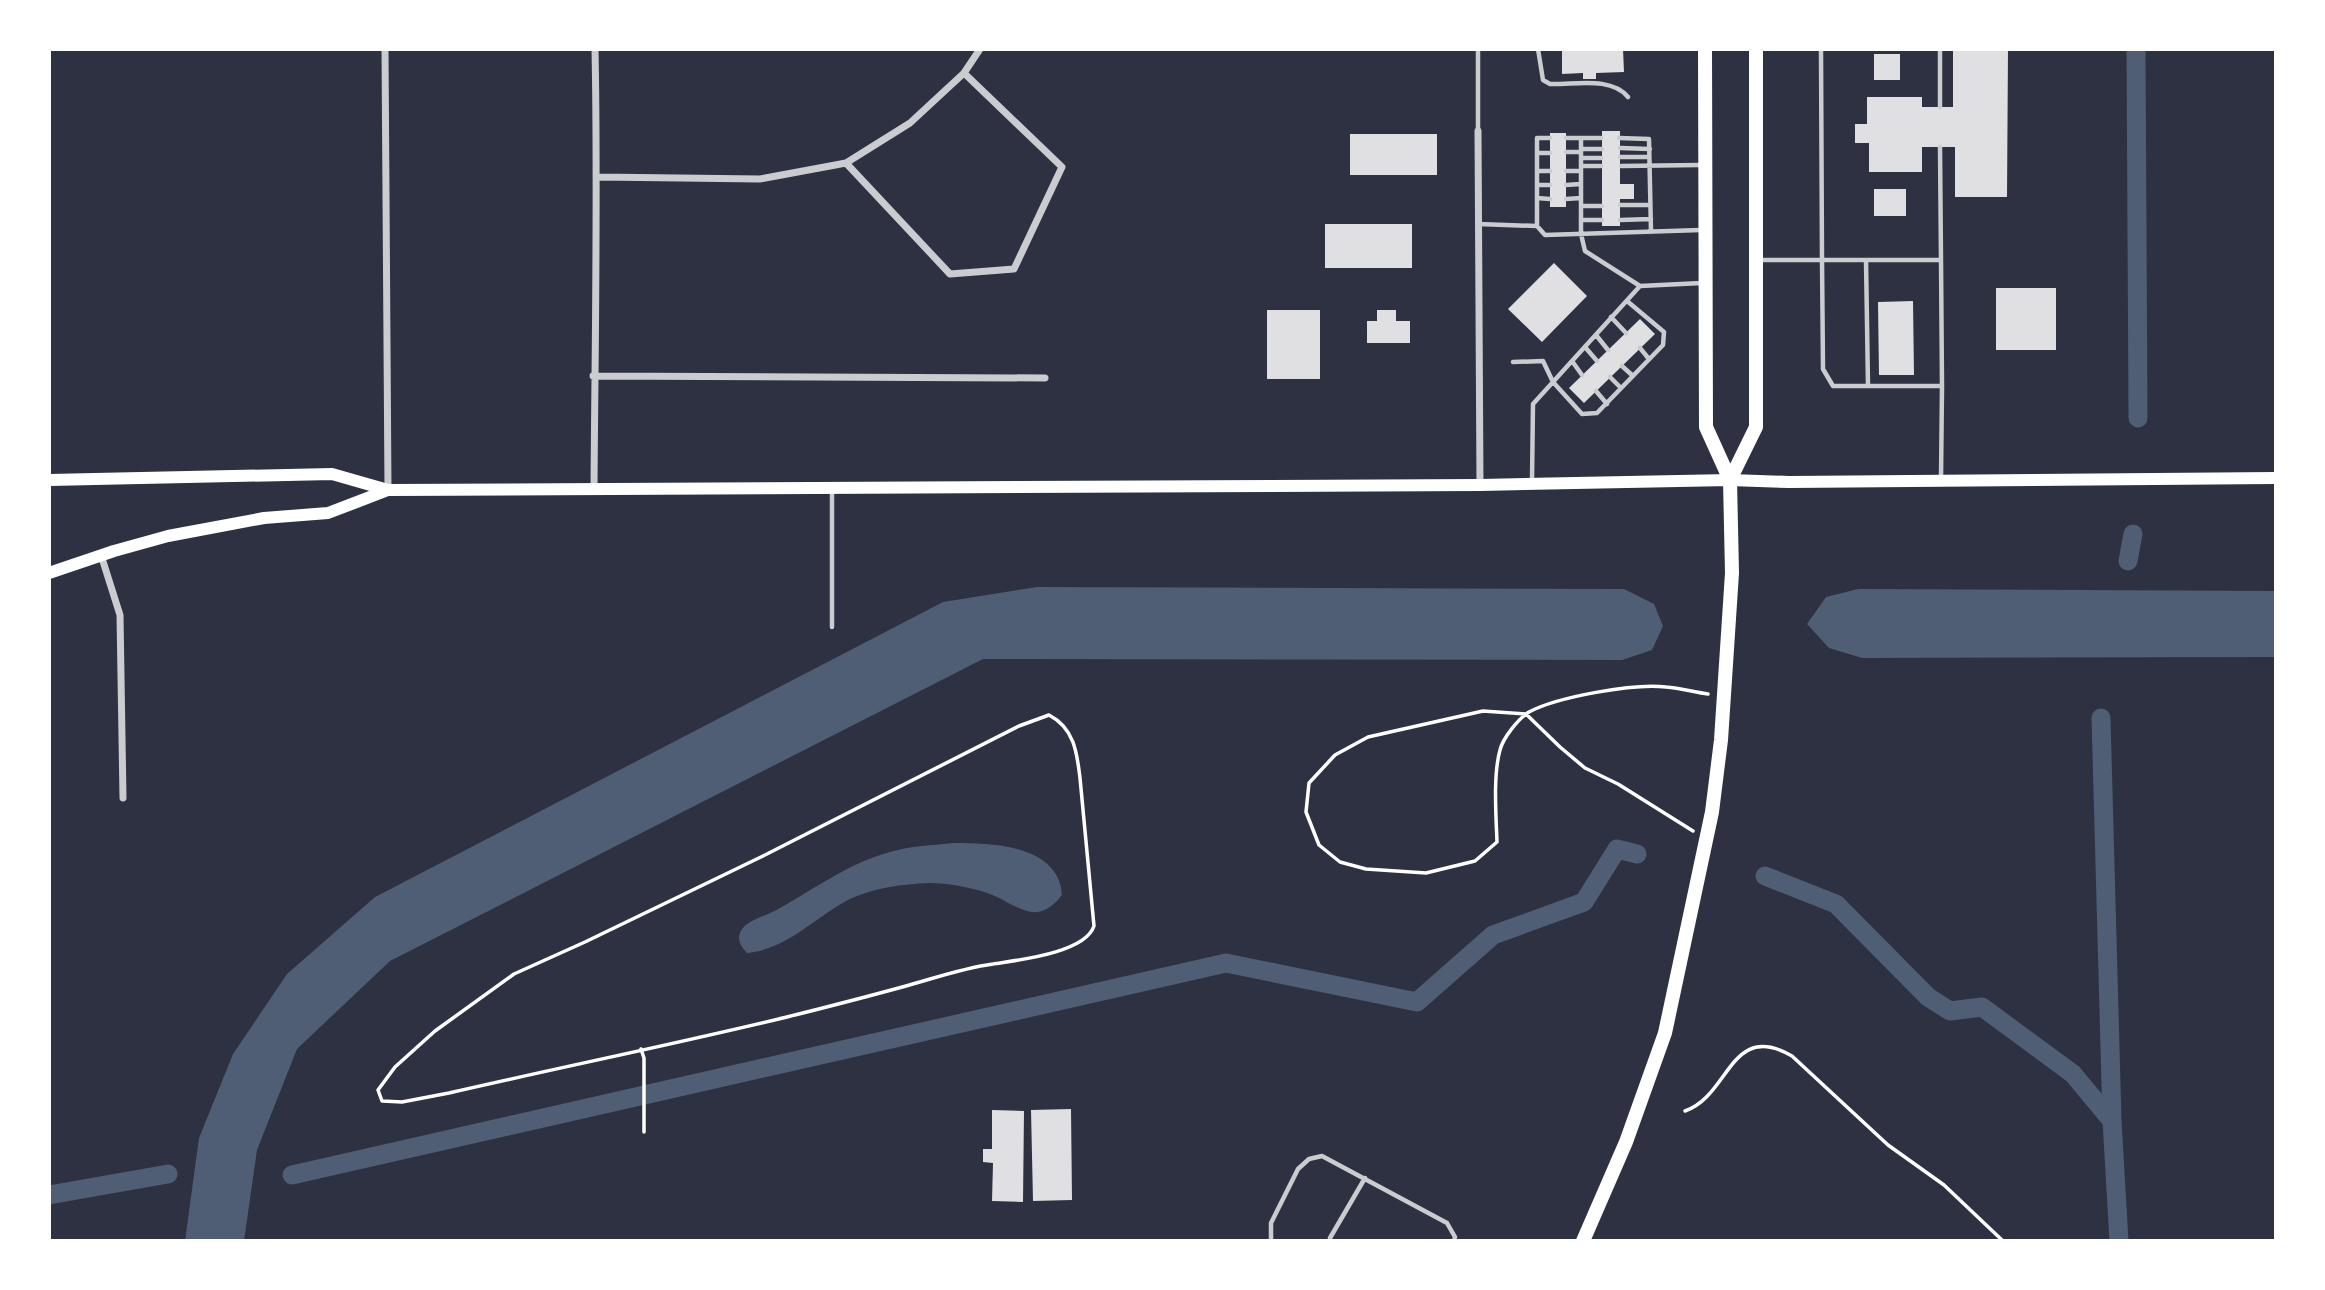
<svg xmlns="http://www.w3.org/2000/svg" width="2325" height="1290" font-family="Lato,sans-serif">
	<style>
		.water { fill: #4f5d75 }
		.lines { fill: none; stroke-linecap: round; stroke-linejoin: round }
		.canal { stroke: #4f5d75; stroke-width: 19 }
		.building { fill: #e0e0e3 }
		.path { stroke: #fff; stroke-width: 3.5 }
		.service { stroke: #caccd0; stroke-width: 4.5 }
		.minor { stroke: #caccd0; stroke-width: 7 }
		.secondary { stroke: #fff; stroke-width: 12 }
		.primary { stroke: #fff; stroke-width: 14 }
	</style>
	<rect width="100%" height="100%" fill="#2d3142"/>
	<!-- water -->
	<path class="water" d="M1037,587l587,2 30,15 9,22 -11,24 -30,10 -639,-1 -593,302 -93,88 -40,101 -13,91h-59l14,-103 34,-84 54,-80 88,-77 568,-295z
		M1858,589l418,2v66l-414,1 -33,-10 -22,-24 19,-27z
		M954,843c39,0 105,2 108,52 -27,35 -47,7 -75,-2 -17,-6 -41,-10 -58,-10 -27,1 -55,5 -79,16 -35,18 -62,50 -103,54 -7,-7 -11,-15 -5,-24 8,-10 27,-14 38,-21 36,-20 69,-45 110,-56 20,-6 43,-7 64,-9z"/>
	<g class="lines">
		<!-- canal -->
		<path class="canal" d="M2136,49l2,369
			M2128,561l5,-27
			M2101,718l11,403
			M1765,876l71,28 92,93 22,14 32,-4 91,67 39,47 7,120
			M292,1175l934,-212 191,39 76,-67 91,-33 33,-53 20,5
			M49,1195l119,-21"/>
	</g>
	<!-- building -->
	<path class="building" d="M1562,49h61l1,23 -28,1v6h-13v-6l-21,1z
		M1953,49h55l-1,148h-52v-50h-33v25h-53v-29h-14v-19h12v-27h55v10h31z
		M1874,54h26v26h-26z
		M1602,131h18v53h14v15h-14v27h-18z
		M1550,133h16v74h-16z
		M1350,134h87v41h-87z
		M1874,189h32v27h-32z
		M1325,224h87v44h-87z
		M1554,263l33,33 -45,46 -34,-33z
		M1996,288h60v62h-60z
		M1913,301l1,74h-35l-1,-73z
		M1267,310h53v69h-53z
		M1377,310h19v11h14v22h-43v-22h10z
		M1640,319l15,15 -71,69 -15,-15z
		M1071,1109l1,91 -39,1 -2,-91z
		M992,1110l32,1 -1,91 -31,-1 1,-38 -10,-1v-13h9z"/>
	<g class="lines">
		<!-- path -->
		<path class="path" d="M1049,715c25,13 28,37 31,63l14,148c-9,27 -76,34 -101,38 -30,4 -58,14 -87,22 -40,11 -79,21 -119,31 -112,27 -225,50 -338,76l-47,9 -20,-1 -4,-11 17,-23 40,-36 79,-57 71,-32 178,-86 256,-130z
			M1693,831l-75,-47 -33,-16 -25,-21 -34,-33 -43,-3 -115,26 -33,18 -26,28 -3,29 13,33 21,17 26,7 60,4 49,-12 22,-19c-1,-27 -4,-67 3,-92 3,-12 18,-31 29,-38 28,-15 105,-29 137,-25 14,1 28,5 42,7
			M641,1049l3,9v74
			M1685,1111c45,-15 45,-91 107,-55l96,89 56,40 59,56"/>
		<!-- service -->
		<path class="service" d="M1538,49l5,31 7,4c24,1 61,-8 78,13
			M1940,49v58
			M1478,131v-82
			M1566,138h35
			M1581,138v96l4,17 55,35 62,-3
			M1619,138l30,1 2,93
			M1940,147l1,113h-119l1,109 10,17h109l-1,93
			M1620,148l30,1
			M1581,149h21
			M1566,152h15
			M1537,153h13
			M1620,157h29
			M1581,158h20
			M1581,166h20
			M1621,166l80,-1
			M1537,171h13
			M1566,171h15
			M1537,185h13
			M1566,185l15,-1
			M1537,198l13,1
			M1566,199l15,-1
			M1620,205h30
			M1581,206h21
			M1581,220h21
			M1620,220l31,-1
			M1478,224l59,2 8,9 156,-5
			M1537,226v-88h13
			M1757,260h65l-1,-211
			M1866,260l2,126
			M1941,260l1,126
			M1611,317l15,16
			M1596,335l12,15
			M1585,347l12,14
			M1640,348l9,11
			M1572,361l10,14
			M1513,362l30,-1 10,21 29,32 15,-1 66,-68 1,-13 -37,-31
			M1622,366l11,10
			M1610,377l11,11
			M1596,391l11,13
			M1532,481l1,-77 107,-118
			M832,490v137
			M1330,1238l35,-60
			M1271,1241v-18l27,-54 11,-10 13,-3 125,67 8,14 -1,4"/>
		<!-- minor -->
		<path class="minor" d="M385,49l3,441
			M1478,131l2,354
			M846,163l104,111 64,-5 48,-102 -98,-94
			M598,177l162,2 86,-16 64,-40 54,-50 16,-24
			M593,376l452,2
			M594,488c1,-146 4,-293 1,-439
			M101,555l19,60 3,183"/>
		<!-- secondary -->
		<path class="secondary" d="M49,480l283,-6 56,16 1092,-5 250,-5 59,2 487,-4
			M49,573l65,-22 54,-15 96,-18 64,-5 60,-23"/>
		<!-- primary -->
		<path class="primary" d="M1730,480l26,-53v-378
			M1583,1241l43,-99 39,-109 47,-221 9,-72 11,-167 -2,-93 -24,-53 -1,-378"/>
	</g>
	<!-- border -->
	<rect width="2325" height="1290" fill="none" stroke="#ffffff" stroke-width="102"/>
</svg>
